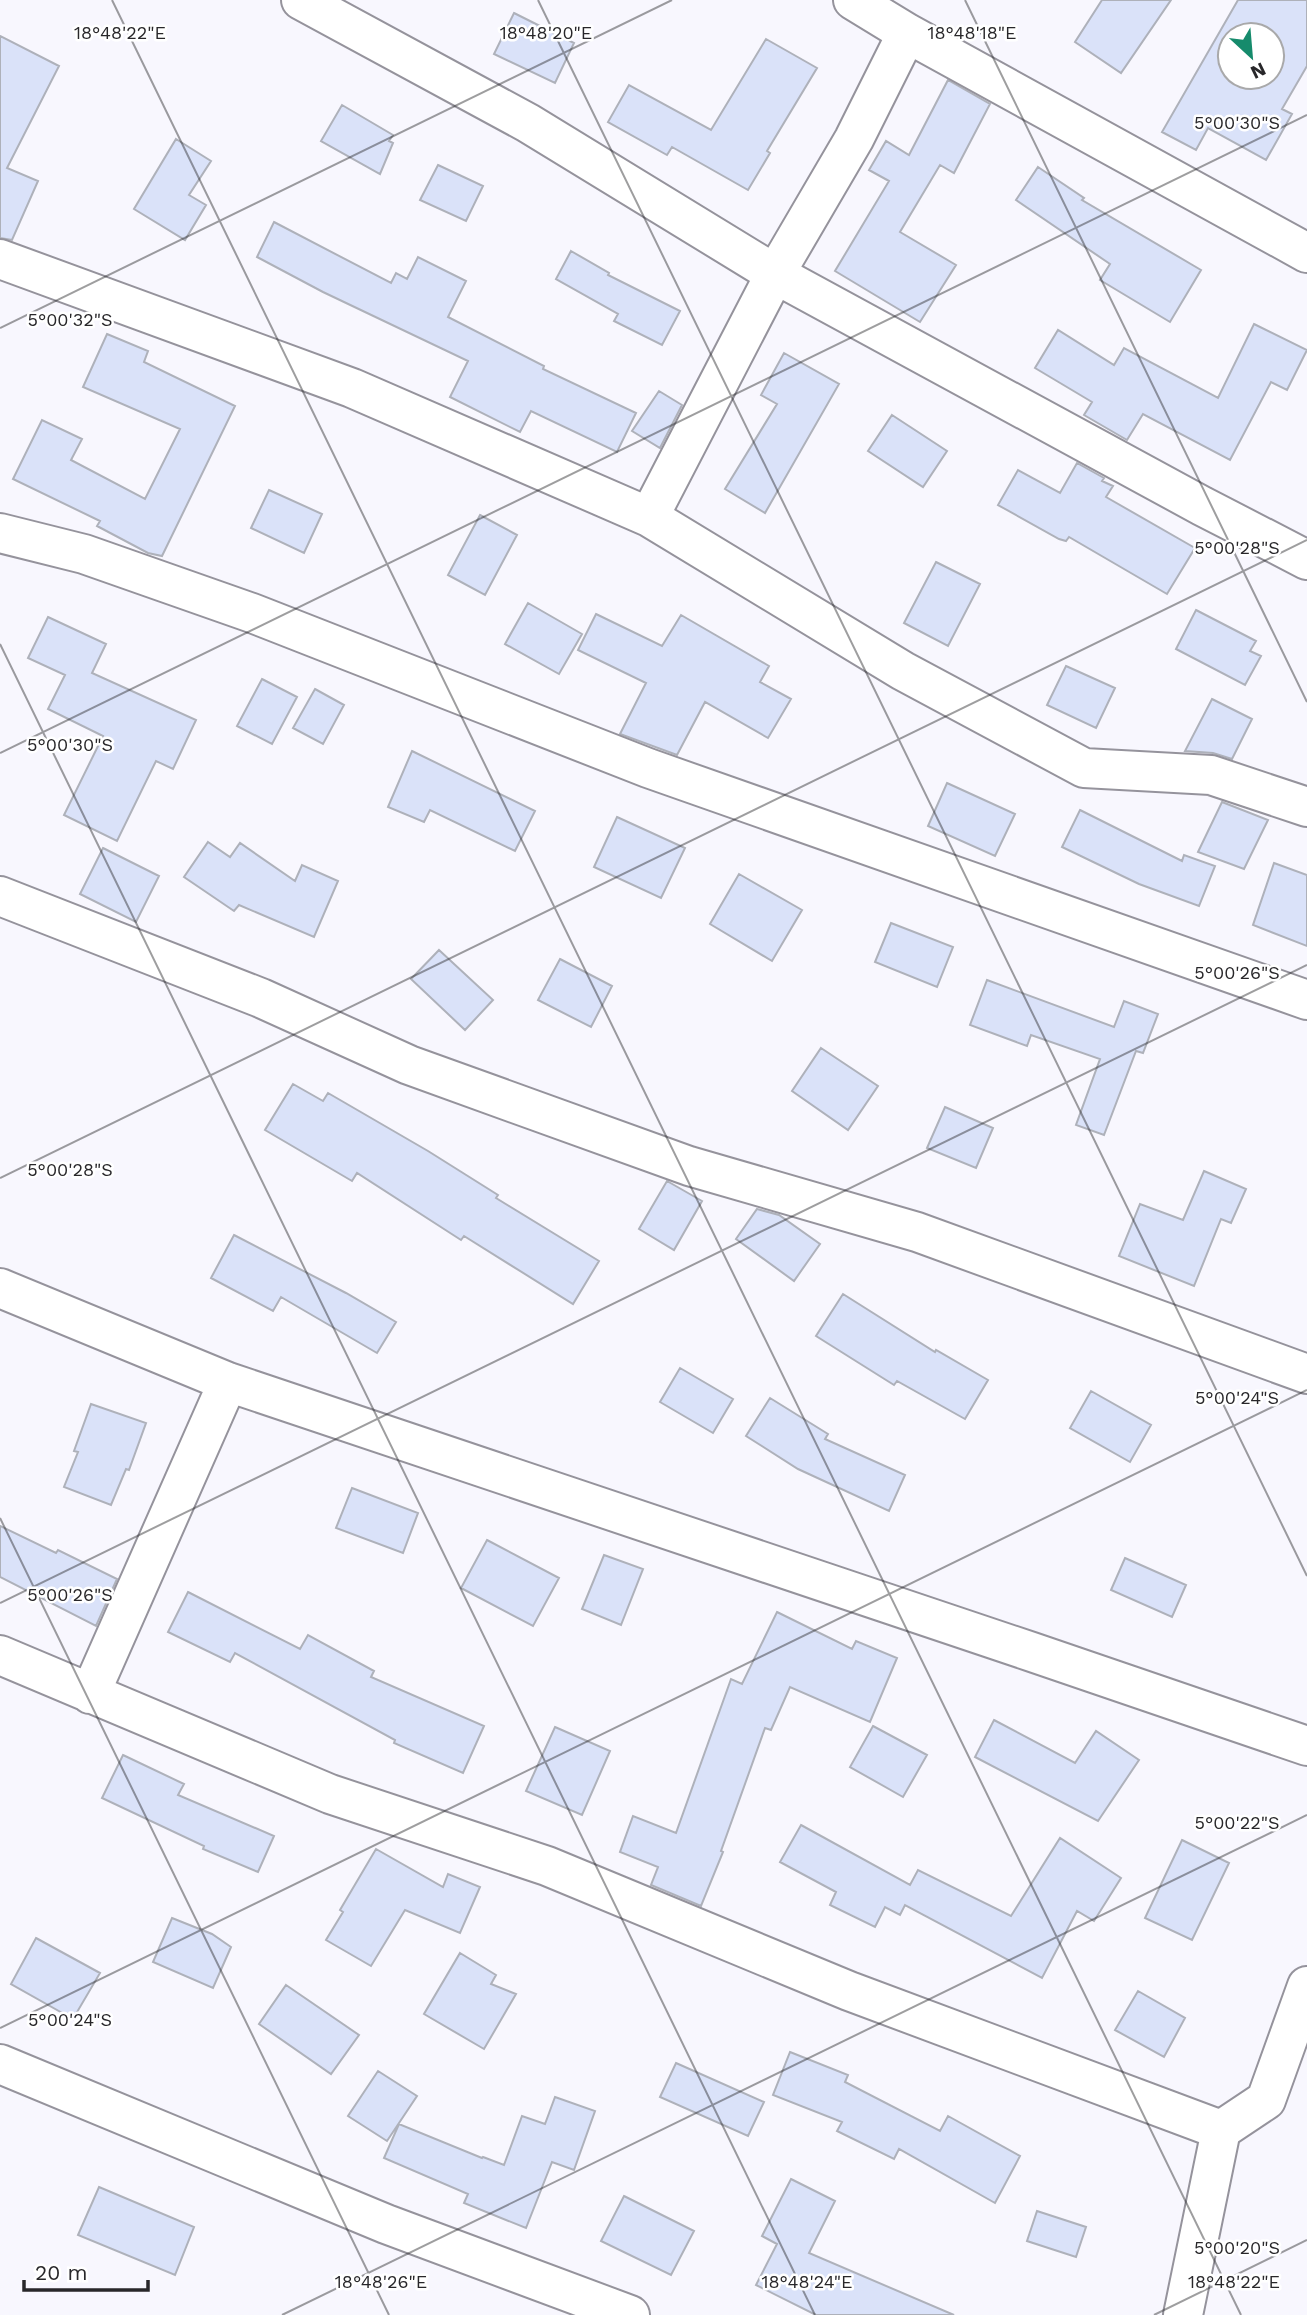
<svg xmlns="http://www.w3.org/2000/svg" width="1307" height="2315" font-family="'Work Sans',sans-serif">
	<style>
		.building { fill: #dae2f9; stroke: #aeb1ba; stroke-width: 2; fill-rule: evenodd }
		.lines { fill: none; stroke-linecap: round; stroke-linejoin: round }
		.street-casing { stroke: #95939c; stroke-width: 42 }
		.street { stroke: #fff; stroke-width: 38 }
		.ticks { fill: none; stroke: #28272a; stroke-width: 2; stroke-opacity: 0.45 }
		.ticks-label { font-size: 18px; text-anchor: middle; fill: #28272a; stroke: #fff; stroke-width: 5; stroke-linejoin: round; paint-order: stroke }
	</style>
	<rect width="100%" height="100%" fill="#f8f7fe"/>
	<!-- building -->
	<path class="building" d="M1102,0h69l-50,73 -46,-31z
		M1238,0h69v66l-25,43 10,5 -26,46 -58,-32 -12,22 -34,-18zM1230,35h42v42h-42z
		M514,13l60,30 -19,40 -61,-29z
		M0,36l59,30 -52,102 31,13 -26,59 -12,-2z
		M766,39l51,29 -50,83 3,2 -22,37 -76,-43 -5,8 -59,-33 21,-37 82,45z
		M948,80l42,24 -36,69 -14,-8 -40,67 56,33 -36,57 -85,-51 54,-90 -20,-11 17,-29 23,14z
		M342,105l51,30 -4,6 4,2 -13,31 -59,-33z
		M176,139l35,22 -22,34 17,10 -21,35 -51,-31z
		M438,165l45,21 -17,35 -46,-21z
		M1038,167l46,31 -2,2 119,70 -31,52 -70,-42 10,-16 -94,-64z
		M274,222l117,61 5,-10 11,6 11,-22 48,24 -18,36 96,49 -1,3 93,44 -19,39 -86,-41 -11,21 -70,-35 18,-36 -145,-69 -66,-35z
		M571,251l38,22 -1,2 72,36 -18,34 -48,-24 4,-7 -62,-35z
		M1254,324l53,26 -20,40 -16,-8 -41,78 -87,-46 -16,26 -43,-25 8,-13 -57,-34 23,-38 56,35 10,-17 94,50z
		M107,334l41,17 -4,11 91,44 -73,150 -14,-3 -51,-27 3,-5 -87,-42 29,-59 40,19 -11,21 74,39 35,-70 -97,-42z
		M784,353l55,31 -74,129 -40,-24 52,-85 -16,-9z
		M659,391l23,14 -22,43 -28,-17z
		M892,415l55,36 -24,36 -55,-36z
		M1077,463l27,15 -2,3 11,5 -7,11 89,51 -28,46 -98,-57 -3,4 -7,-2 -61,-34 20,-35 42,23z
		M269,490l53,24 -18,39 -53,-25z
		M480,515l37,20 -32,60 -37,-20z
		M936,562l44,22 -32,62 -44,-23z
		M528,603l54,31 -23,40 -54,-30z
		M1196,610l60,31 -6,10 11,5 -16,29 -69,-36z
		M596,614l66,32 19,-31 88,51 -9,16 31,17 -23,39 -63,-36 -28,53 -57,-21 26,-51 -68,-33z
		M48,617l58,27 -14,29 104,47 -23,49 -17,-8 -39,80 -53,-26 39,-79 -55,-27 17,-34 -37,-17z
		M1066,666l49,22 -19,40 -49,-23z
		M262,679l35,18 -25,47 -35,-18z
		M315,689l29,16 -21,39 -30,-16z
		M1212,699l40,20 -20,40 -19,-6 -28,-2z
		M412,751l123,60 -20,40 -85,-41 -6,12 -36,-15z
		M947,783l68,31 -20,42 -67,-30z
		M1222,802l46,18 -24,49 -46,-17z
		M1080,810l102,51 2,-6 31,11 -16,40 -60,-22 -77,-37z
		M617,817l68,31 -24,50 -67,-31z
		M208,842l22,15 10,-14 55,38 7,-16 36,16 -24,56 -75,-32 -5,6 -50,-34z
		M103,848l56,28 -23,46 -56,-28z
		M1274,863l33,12v71l-54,-21z
		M739,874l63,36 -30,51 -62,-37z
		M891,923l62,24 -16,40 -62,-25z
		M439,950l54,50 -28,30 -54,-51z
		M560,959l52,27 -21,41 -53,-27z
		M987,980l127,47 10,-26 34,13 -15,39 -7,-2 -32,84 -28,-10 24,-66 -69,-24 -4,11 -57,-21z
		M821,1048l57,38 -30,44 -56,-39z
		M293,1084l30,17 5,-8 100,58 70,44 -2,3 103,63 -26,43 -109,-68 -3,4 -104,-67 -5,8 -87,-51z
		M945,1107l48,21 -17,40 -49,-20z
		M1204,1171l42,18 -15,34 -10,-4 -27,67 -75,-30 21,-52 43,16z
		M667,1181l35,20 -28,49 -35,-21z
		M757,1209l22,6 41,29 -26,37 -58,-42z
		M234,1235l112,58 50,29 -19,31 -96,-56 -8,14 -62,-33z
		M843,1294l92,58 1,-2 52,30 -23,39 -68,-38 -3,4 -78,-49z
		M680,1368l53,31 -20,34 -53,-31z
		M1091,1391l60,34 -21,37 -60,-34z
		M770,1398l58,36 -3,5 80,36 -16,36 -91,-42 -52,-33z
		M91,1404l55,19 -17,47 -3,-1 -15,36 -47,-18 14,-35 -4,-1z
		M352,1488l66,25 -15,40 -67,-25z
		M0,1526l56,27 2,-3 59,29 -21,47 -96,-49z
		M487,1540l72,38 -26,48 -72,-38z
		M604,1555l39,14 -22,56 -39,-16z
		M1125,1558l61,27 -14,32 -61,-27z
		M188,1592l112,57 8,-14 66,36 -3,6 113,49 -21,47 -69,-30 1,-3 -160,-87 -5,9 -62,-30z
		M777,1612l75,37 4,-8 41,17 -27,64 -80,-35 -19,43 -6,-2 -44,123 2,1 -22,54 -50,-21 7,-18 -38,-15 13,-36 43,17 55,-154 11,5z
		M994,1720l81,43 21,-32 43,29 -41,61 -123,-64z
		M873,1726l54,29 -24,42 -53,-30z
		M555,1727l55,24 -28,64 -56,-24z
		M123,1755l61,29 -6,11 96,41 -16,36 -55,-23 1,-3 -102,-48z
		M801,1825l109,60 8,-15 93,46 49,-78 61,40 -27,43 -17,-10 -35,67 -137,-73 -5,10 -15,-8 -10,20 -45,-22 6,-13 -56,-30z
		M1182,1840l47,23 -37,77 -47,-22z
		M376,1849l67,38 5,-13 32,13 -20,46 -55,-23 -34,56 -45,-26 17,-28 -3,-2z
		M172,1918l40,16 19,13 -18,41 -60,-26z
		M36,1938l64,35 -27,46 -62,-35z
		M460,1953l36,22 -5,9 25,10 -32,55 -60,-35z
		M286,1985l73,50 -28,39 -72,-50z
		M1138,1991l47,27 -21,39 -49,-27z
		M790,2052l58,23 -3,7 95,49 8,-15 72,40 -25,47 -96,-54 -5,10 -57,-28 5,-9 -69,-27z
		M676,2063l88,39 -16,34 -88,-39z
		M378,2071l39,25 -30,45 -39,-25z
		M555,2097l40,14 -21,59 -22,-8 -26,66 -62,-25 4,-9 -84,-36 15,-34 83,34 1,-1 21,8 18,-49 23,8z
		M791,2179l44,22 -26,52 145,62h-138l-60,-30 21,-41 -15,-8z
		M99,2187l95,40 -19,48 -97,-40z
		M624,2196l70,35 -23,44 -70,-34z
		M1037,2211l49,16 -10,30 -49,-16z"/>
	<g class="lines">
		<!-- street casing -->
		<g class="street-casing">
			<path id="street" d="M301,0l227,123 247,151 427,232 105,54
				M853,0l54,33 400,220
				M0,259l352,129 297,129 254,154 181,97 127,7 96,32
				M649,517l126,-243 79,-135 53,-106
				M0,533l84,21 168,59 396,155 659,232
				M0,896l261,102 148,67 280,101 228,66 390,142
				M0,1288l228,94 804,270 275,94
				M0,1655l330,139 217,72 302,125 372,139
				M90,1694l138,-312
				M0,2064l386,160 244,91
				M1183,2315l38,-185 45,-30 41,-114"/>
		</g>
		<!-- street -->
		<use href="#street" class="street"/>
	</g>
	<!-- ticks -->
	<path class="ticks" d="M112,0l1129,2315M538,0l769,1576M965,0l342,702M0,328l672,-328M0,644l815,1671M0,753l1307,-638M0,1178l1307,-638M0,1518l389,797M0,1603l1307,-638M0,2028l1307,-638M282,2315l1025,-500M1154,2315l153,-75"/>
	<g class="ticks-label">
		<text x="972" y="39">18°48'18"E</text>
		<text x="120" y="39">18°48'22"E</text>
		<text x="546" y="39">18°48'20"E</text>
		<text x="1237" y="129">5°00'30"S</text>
		<text x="70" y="326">5°00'32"S</text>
		<text x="1237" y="554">5°00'28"S</text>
		<text x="70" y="751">5°00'30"S</text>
		<text x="1237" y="979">5°00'26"S</text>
		<text x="70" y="1176">5°00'28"S</text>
		<text x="1237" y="1404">5°00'24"S</text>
		<text x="70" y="1601">5°00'26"S</text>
		<text x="1237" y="1829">5°00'22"S</text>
		<text x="70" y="2026">5°00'24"S</text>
		<text x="1237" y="2254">5°00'20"S</text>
		<text x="381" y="2288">18°48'26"E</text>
		<text x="807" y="2288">18°48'24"E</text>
		<text x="1234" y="2288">18°48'22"E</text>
	</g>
	<!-- north arrow -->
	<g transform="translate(1251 56) rotate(154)"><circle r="33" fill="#ffffff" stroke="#a9a9aa" stroke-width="2"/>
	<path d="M0-5L12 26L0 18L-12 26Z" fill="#168b6c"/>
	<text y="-10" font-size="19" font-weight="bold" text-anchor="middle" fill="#28272a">N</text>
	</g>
	<!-- scale -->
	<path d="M24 2280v10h124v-10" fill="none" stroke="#28272a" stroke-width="3.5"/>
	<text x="35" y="2280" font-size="21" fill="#28272a" stroke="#ffffff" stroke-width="5" paint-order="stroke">20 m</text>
</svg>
